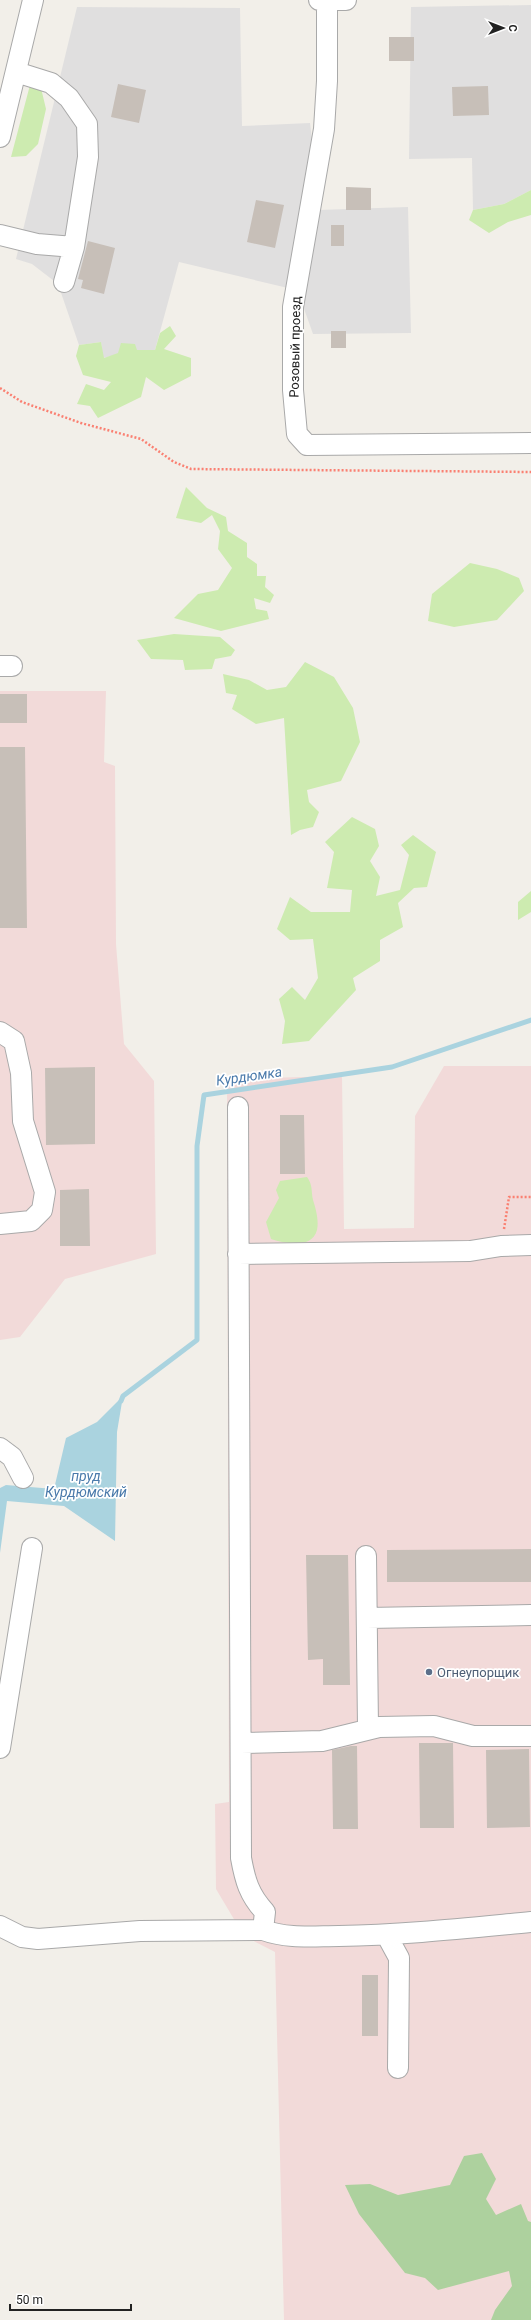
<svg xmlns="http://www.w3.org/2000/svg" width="531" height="2320" font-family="Roboto,sans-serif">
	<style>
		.residential { fill: #e0dfdf }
		.commercial { fill: #f2dad9 }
		.grass { fill: #cdebb0 }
		.forest { fill: #add19e }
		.water { fill: #aad3df }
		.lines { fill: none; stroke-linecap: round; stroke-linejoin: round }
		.stream { stroke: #aad3df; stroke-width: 5 }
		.building { fill: #c7bfb8 }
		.minor-casing { stroke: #a9a9a9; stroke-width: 22 }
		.path { stroke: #fa8072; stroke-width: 2.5; stroke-dasharray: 2 2; stroke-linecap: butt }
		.minor { stroke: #fff; stroke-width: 20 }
		.service-dot { fill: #5c6f8a; stroke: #fff; stroke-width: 1.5 }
		.labels { text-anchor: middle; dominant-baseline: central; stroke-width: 3.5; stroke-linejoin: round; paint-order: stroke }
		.street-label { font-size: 13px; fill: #222; stroke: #fff }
		.service-label { font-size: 13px; fill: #4e5e75; stroke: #fff; text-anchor: start }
		.water-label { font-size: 14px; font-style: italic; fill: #4a7aab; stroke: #fff }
	</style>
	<rect width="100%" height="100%" fill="#f2efe9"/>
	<!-- residential -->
	<path class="residential" d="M531,5v185l-27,14 -31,6 -1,-52 -63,1 2,-152z
		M77,7l163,1 2,118 68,-3 3,26 -25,139 -109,-26 -24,88h-18l-34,8 -2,-16 -22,3 -21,-61 -26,-20 -16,-5z
		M408,207l3,126 -98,1 -11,-31 16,-93z"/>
	<!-- commercial -->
	<path class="commercial" d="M0,691h106l-2,71 11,4 1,178 8,100 30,37 2,173 -91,25 -45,58 -20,3z
		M444,1066h87v1254h-247l-9,-368 -31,-16 -28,-47 -1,-85 14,-2 -2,-723 115,-3 2,153 70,-1 1,-112z"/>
	<!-- grass -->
	<path class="grass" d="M30,85l11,3 5,21 -8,35 -12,12 -15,1z
		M531,190v25l-23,7 -19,11 -20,-13 4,-10 31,-6z
		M170,326l6,10 -12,13 27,9v18l-27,14 -18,-13 -5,20 -43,21 -8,-12 -13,-2 9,-20 18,6 7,-8 -28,-7 -7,-19 3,-11 22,-3 3,16 14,-5 3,-10 14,1 2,6h18l5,-17z
		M186,487l21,21 19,9 2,14 19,12v14l10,7v12h9l-1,11 9,8 -4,8 -16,-5 2,11 11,2 2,8 -48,12 -47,-13 24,-24 20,-4 14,-22 -14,-19 2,-18 -8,-16 -11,8 -25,-5z
		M470,563l27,6 22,9 5,13 -27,29 -43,7 -26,-6 4,-27z
		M174,634l46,3 15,13 -4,6 -16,3 -3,10 -27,1 -2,-10 -32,-1 -14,-19z
		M305,662l29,15 19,31 7,34 -19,39 -34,9 2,12 10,10 -6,15 -13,3 -9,5 -7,-117 -28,6 -24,-15 5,-14 -11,-2 -3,-19 26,6 18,10 19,-3z
		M352,817l23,12 4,17 -9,15 10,16 -4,19 24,-6 9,-35 -8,-10 12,-10 23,17 -9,35 -13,1 -16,15 5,24 -23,13v21l-27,17 3,12 -47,51 -27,3 3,-23 -6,-22 13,-12 13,13 13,-22 -5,-39 -23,1 -13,-11 13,-32 21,15h39l2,-22 -25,-2 7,-36 -9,-10z
		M531,891v21l-13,8v-18z
		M307,1177c6,8 4,14 6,23 3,9 6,21 4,30 -5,20 -34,13 -46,9l-5,-17 13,-24 -3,-8 4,-9z"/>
	<!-- forest -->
	<path class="forest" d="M482,2153l14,26 -10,20 10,16 25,-11 7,17 3,1v98h-40l4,-10 17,-24 -3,-15 -71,19 -13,-12 -20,-5 -46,-59 -14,-29 25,-1 28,11 52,-10 14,-29z"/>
	<!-- water -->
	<path class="water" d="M123,1396l-6,36 -2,109 -51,-35 -57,-5 -7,52v-65l6,-3 48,4 12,-51 31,-16z"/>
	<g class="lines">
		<!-- stream -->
		<path class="stream" d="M121,1401l2,-5 74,-56v-194l7,-51 188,-28 139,-47"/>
	</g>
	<!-- building -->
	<path class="building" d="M389,37h25v24h-25z
		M118,84l28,6 -7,33 -28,-6z
		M488,86l1,29 -36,1 -1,-29z
		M346,187l25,1v22h-25z
		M256,200l28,5 -9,43 -28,-6z
		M331,225h13v21h-13z
		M88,241l27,7 -11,46 -23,-6 2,-8 -5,-1z
		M331,331h15v17h-15z
		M0,694h27v29h-27z
		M0,747h25l2,181h-27z
		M95,1067v77l-49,1 -1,-77z
		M280,1115h24l1,59h-25z
		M89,1189l1,57h-30v-56z
		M531,1549v33h-144v-32z
		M306,1555h42l2,130h-27v-26l-15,1z
		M419,1743h34l1,85h-34z
		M351,1746h6l1,83h-25l-1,-79z
		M529,1749l1,78 -43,1 -1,-78z
		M362,1975h16v61h-16z"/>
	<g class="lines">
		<!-- minor casing -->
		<g class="minor-casing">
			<path id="minor" d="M319,0h27
				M327,0v81l-3,48 -31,178v83l4,44 10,11 224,-2
				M16,72l35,11 18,15 18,26 1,33 -14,90 -10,35
				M0,137l33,-137
				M0,235l37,9 37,3
				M0,666h12
				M0,1032l14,9 7,32 2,48 22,71 -3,18 -11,11 -31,3
				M238,1107l3,751c4,22 8,37 24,54l-2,18c25,9 50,6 76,6 64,-1 128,-8 192,-14
				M238,1254l232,-3 31,-5 30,-1
				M0,1448l12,9 11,21
				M366,1556l2,172
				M367,1618l164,-3
				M241,1743l81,-2 57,-14 55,-1 39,10h58
				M0,1748l32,-200
				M0,1926l22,11 16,2 102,-8 123,-1
				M387,1936l12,22 -1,110"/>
		</g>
		<!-- path -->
		<path class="path" d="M0,388l22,14 59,21 60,16 33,23 17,7 340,3
			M504,1229l5,-32h22"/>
		<!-- minor -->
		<use href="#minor" class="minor"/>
	</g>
	<!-- markers -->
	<circle class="service-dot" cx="429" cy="1672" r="4"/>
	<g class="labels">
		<!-- street labels -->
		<g class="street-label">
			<text transform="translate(295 347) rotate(-89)">Розовый проезд</text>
		</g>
		<!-- service labels -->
		<g class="service-label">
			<text x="437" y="1672">Огнеупорщик</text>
		</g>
		<!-- water labels -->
		<g class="water-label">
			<text transform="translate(249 1076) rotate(-8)">Курдюмка</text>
			<text x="86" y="1476">пруд<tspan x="86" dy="16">Курдюмский</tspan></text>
		</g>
	</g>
	<!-- north arrow -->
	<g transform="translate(503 28) rotate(90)" stroke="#ffffff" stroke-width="3" paint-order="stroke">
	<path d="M0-3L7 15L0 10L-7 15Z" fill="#222222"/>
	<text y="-6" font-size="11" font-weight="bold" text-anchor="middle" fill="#222222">С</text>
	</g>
	<!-- scale -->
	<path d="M10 2304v6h121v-6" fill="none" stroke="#222222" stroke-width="2"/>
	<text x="16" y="2304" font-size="12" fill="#222222" stroke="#ffffff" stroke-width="3" paint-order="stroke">50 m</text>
</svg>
